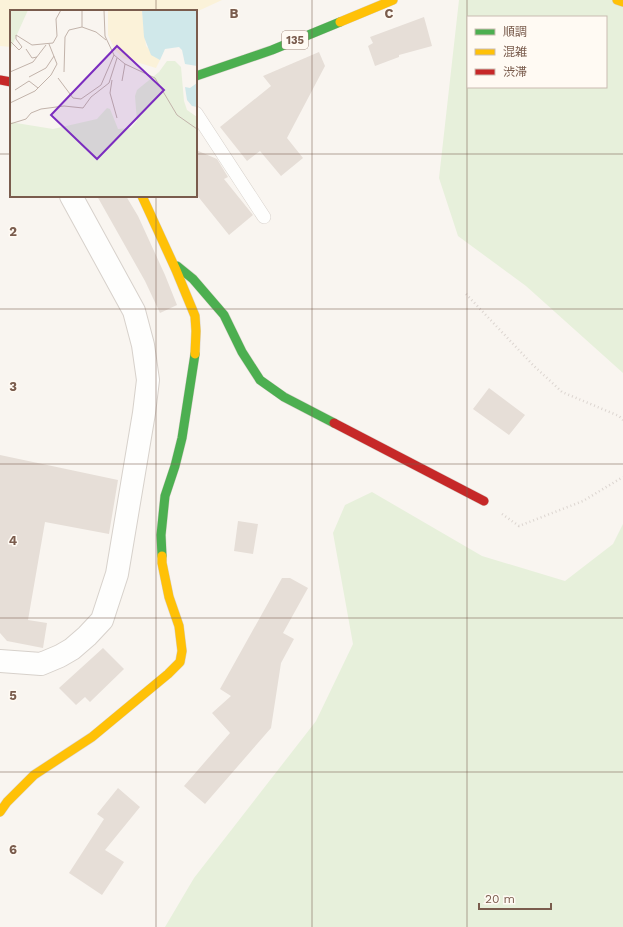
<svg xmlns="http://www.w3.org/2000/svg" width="623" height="927" font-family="'Work Sans','Noto Sans JP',sans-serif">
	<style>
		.green { fill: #e7f0db; fill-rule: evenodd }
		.sand { fill: #fbf2d9 }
		.building { fill: #e6ded7 }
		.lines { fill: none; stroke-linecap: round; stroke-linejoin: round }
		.lane-casing { stroke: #d7d1cb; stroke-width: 14 }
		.street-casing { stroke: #d7d1cb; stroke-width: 24 }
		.fast-casing { stroke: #d9d2cb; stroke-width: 10 }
		.slow-casing { stroke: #d9d2cb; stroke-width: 10 }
		.jam-casing { stroke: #d9d2cb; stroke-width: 10 }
		.path { stroke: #dcd5d0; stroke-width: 2.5; stroke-dasharray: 1 3; stroke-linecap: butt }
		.lane { stroke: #fefefd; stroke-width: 13 }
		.street { stroke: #fefefd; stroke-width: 22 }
		.fast { stroke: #4caf50; stroke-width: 9 }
		.slow { stroke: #ffc107; stroke-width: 9 }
		.jam { stroke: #c62828; stroke-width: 9 }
		.grid { fill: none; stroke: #7a5c4d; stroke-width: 1; stroke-opacity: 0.55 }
		.labels { text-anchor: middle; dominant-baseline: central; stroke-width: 3; stroke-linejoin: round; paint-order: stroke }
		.shield { fill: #fffaf3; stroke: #a28b7f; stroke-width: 1 }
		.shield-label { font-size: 11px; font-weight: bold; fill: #7a5c4d }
		.inset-road { fill: none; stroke: #c2b3aa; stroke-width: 1 }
		.view { fill: #7b2cbf; fill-opacity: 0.15; stroke: #7b2cbf; stroke-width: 2 }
		.inset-edge { fill: none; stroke: #7a5c4d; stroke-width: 2 }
		.grid-label { font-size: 13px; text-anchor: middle; font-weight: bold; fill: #7a5c4d; stroke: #fffaf3; stroke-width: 3; stroke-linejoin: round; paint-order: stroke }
	</style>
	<rect width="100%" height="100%" fill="#f9f5f0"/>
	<!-- green -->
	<path class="green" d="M459,0h164v373l-97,-87 -68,-50 -19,-58zM468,17h138v70h-138z
		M372,492l110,64 83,25 48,-37 10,-20v403h-458l29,-49 122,-157 37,-77 -20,-111 12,-28z"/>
	<!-- sand -->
	<path class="sand" d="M0,0h222l-26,12v-1h-185v36l-11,-1z"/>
	<!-- building -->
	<path class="building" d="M424,17l8,29 -33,9v2l-24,9 -7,-20 5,-3 -3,-6z
		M319,52l6,14 -38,72 16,20 -22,18 -21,-25 -13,10 -27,-34 51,-41 -8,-10z
		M196,150l21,9 11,18 -4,2 29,36 -24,20 -33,-41z
		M97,196h29l12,20 27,59 12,30 -17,8 -15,-32z
		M489,388l36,27 -16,20 -36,-26z
		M0,455l118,25 -9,54 -64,-12 -17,98 19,3 -4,25 -36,-7 -7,-8z
		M238,521l20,3 -5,30 -19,-3z
		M282,578h8l18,10 -25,45 11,6 -13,24 -10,65 -66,76 -21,-18 46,-53 -18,-20 19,-17 -11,-7z
		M103,648l21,21 -34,33 -5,-5 -9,8 -17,-17z
		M118,788l22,19 -35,43 19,12 -22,33 -33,-22 35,-54 -7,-5z"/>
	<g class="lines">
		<!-- lane casing -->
		<g class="lane-casing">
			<path id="lane" d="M196,113l68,104"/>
		</g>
		<!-- street casing -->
		<g class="street-casing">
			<path id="street" d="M0,661l41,3 19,-8 12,-7 15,-13 15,-16 15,-46 27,-161 4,-33 -5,-35 -9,-34 -63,-115"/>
		</g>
		<!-- fast casing -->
		<g class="fast-casing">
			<path id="fast" d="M196,76l76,-26 68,-28
				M177,266l16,13 31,36 18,37 18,28 24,17 50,26
				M162,556l-1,-21 4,-39 10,-30 7,-28 13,-84"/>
		</g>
		<!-- slow casing -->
		<g class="slow-casing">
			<path id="slow" d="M617,0l6,2
				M340,22l53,-22
				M142,196l34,74 19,46 1,15 -1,23
				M0,812l7,-10 27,-27 58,-38 76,-63 12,-12 2,-11 -3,-25 -10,-29 -7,-34v-7"/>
		</g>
		<!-- jam casing -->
		<g class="jam-casing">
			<path id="jam" d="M0,80l11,2
				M334,423l150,78"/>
		</g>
		<!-- path -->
		<path class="path" d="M466,294l67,71 29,27 57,24 4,4
			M502,514l17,12 64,-25 40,-24"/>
		<!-- lane -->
		<use href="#lane" class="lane"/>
		<!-- street -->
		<use href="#street" class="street"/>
		<!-- fast -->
		<use href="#fast" class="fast"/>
		<!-- slow -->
		<use href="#slow" class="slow"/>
		<!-- jam -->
		<use href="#jam" class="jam"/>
	</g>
	<!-- grid -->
	<path class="grid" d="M156,0v11M312,0v927M467,0v927M0,154h11M196,154h427M156,196v731M0,309h623M0,464h623M0,618h623M0,772h623"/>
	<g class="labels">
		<!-- shield labels -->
		<rect class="shield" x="282" y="31" width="26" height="18" rx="3"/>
		<g class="shield-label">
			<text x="295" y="40">135</text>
		</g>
	</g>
	<!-- overview -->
	<g transform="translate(10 10)">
		<rect width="187" height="187" fill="#f9f5f0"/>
		<path d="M0,0h18l-18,40zM157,51h8l6,6 3,34 3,9 10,7v80h-187v-75l43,7 44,-10 10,-11 3,1 8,20 13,-1 6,-7 -2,-25 2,-6 22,-18z" fill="#e7f0db"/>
		<path d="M98,0h34l4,36 14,14 -4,8 -33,-10 -8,-8 -7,-15z" fill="#fbf2d9"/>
		<path d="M132,0h55v56l-12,-2 -3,-14 -3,-3 -14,2 -5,11 -9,-5 -7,-18zM187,73v24l-5,-1 -5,-6 -2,-13 5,1z" fill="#d0e8ea"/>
		<path class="inset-road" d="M94,0l1,26 9,19 11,9 30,14 22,37 20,14M72,17v-17M0,31l9,9 3,-3 -6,-8v-4l16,10 21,-2 4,-7 -1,-17 5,-9M16,39l6,9 5,-1M0,62l23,-10 13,-17M54,62l1,-35 4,-7 13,-3 14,5 10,8M19,67l17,-9 8,-12M48,68l15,20 8,1 20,-14 13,-30M102,70l-2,13 7,25M112,71l3,-17M5,80l14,-9 9,7M0,93l25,-12 16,-16 6,-11 -8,-20M0,114l16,-5 5,-6 10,-4 23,-3 19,2 8,-11 18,-14 8,-25"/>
		<path class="view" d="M107,36l47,44 -67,69 -46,-44z"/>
		<rect width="187" height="187" class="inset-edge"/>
	</g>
	<g class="grid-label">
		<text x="234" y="18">B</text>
		<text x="389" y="18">C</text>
		<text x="13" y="236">2</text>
		<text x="13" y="391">3</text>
		<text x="13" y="545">4</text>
		<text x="13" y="700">5</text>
		<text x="13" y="854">6</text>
	</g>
	<!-- legend -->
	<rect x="467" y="16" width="140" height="72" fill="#fffaf3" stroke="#cabbb1"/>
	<rect x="475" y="29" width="20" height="6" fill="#4caf50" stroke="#cabbb1"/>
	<text x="503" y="36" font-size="12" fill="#7a5c4d">順調</text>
	<rect x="475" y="49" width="20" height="6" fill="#ffc107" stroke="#cabbb1"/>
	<text x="503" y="56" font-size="12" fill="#7a5c4d">混雑</text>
	<rect x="475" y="69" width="20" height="6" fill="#c62828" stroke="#cabbb1"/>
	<text x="503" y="76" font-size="12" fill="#7a5c4d">渋滞</text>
	<!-- scale -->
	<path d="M479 903v6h72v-6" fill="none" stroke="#7a5c4d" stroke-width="2"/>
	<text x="485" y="903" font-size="12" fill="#7a5c4d" stroke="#fffaf3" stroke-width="3" paint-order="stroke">20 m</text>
</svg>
